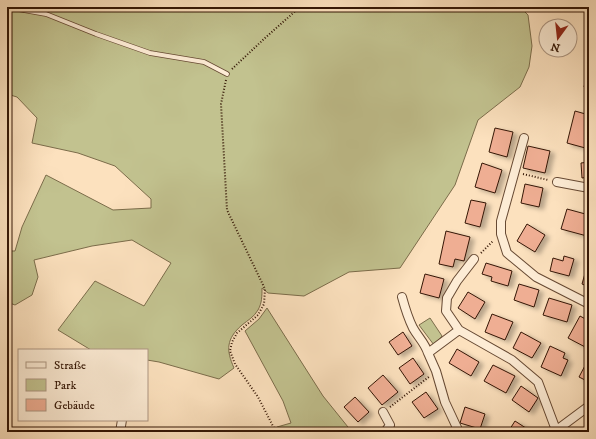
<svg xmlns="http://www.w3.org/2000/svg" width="596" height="439" font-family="'IM FELL DW Pica',serif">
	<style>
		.green { fill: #c2c28f; stroke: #7b6c4a }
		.building { fill: #efae93; stroke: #341605; filter: url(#shadow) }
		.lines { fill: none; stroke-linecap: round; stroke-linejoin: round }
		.service-casing { stroke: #664933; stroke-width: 5.5 }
		.minor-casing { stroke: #664933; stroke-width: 10 }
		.path { stroke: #341605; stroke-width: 2; stroke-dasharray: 1 2; stroke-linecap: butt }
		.service { stroke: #fdecd5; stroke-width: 4 }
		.minor { stroke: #fdecd5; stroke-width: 8 }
	</style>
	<defs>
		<filter id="shadow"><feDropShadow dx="4.5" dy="2.5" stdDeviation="2" flood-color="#0004"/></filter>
	</defs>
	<rect width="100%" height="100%" fill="#fce1be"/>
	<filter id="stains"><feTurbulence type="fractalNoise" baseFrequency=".005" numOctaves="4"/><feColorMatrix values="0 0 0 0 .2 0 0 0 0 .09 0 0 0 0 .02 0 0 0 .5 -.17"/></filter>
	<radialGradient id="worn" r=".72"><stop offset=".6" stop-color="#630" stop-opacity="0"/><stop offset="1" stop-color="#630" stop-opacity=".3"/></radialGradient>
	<!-- green -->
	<path class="green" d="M7,7h513l8,8 4,31 -3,21 -9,20 -42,33 -23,65 -55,83 -51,4 -45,24 -36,-3 -6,-5c0,8 0,15 -4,22 -4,7 -10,10 -16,15 -16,14 -16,25 -8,43l-15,11 -60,-17 -12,-2v-10h-56l-33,-20 37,-49 49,25 27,-43 -39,-23 -40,6 -58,14 4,17 -6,18 -17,10 -8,-3v-51h8l7,-24 24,-52 67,35 38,-2v-9l-36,-33 -37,-13 -46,-10 5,-25 -20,-21 -10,-3z
		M267,308l56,88 29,36h-73l-2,-5 14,-4 -8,-22 -38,-70 14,-12z
		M430,318l12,18 -8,9 -15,-20z"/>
	<!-- building -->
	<path class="building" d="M589,66v22l-5,-1z
		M575,111l14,4v34l-22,-6z
		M495,128l18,4 -6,25 -18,-5z
		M528,146l22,5 -5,22 -22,-5z
		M589,162v15l-7,1 -1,-15z
		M482,163l20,7 -7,23 -20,-6z
		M525,184l18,4 -4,19 -18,-4z
		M471,200l15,3 -6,24 -15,-4z
		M567,209l22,6v13l-2,8 -26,-7z
		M527,224l18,11 -10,17 -18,-11z
		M446,231l24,6 -6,24 -9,-2 -2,8 -14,-3z
		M564,256l10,3 -5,17 -19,-5 3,-13 10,3z
		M486,263l26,8 -4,15 -17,-5 1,-4 -10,-3z
		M586,270h3v17l-7,-3z
		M425,274l19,5 -5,19 -19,-5z
		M519,284l20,6 -5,17 -20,-7z
		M468,292l17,10 -10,17 -17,-11z
		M549,298l23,7 -5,17 -24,-7z
		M492,314l21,8 -8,18 -20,-8z
		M580,316l9,5v28l-21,-11z
		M403,332l9,14 -14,9 -9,-13z
		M521,332l20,11 -9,15 -19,-10z
		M550,346l15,7 -2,5 5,2 -7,16 -20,-9z
		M457,349l22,13 -8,14 -22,-13z
		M413,358l11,16 -14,10 -11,-16z
		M589,358v24l-10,-5z
		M493,365l22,11 -9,17 -22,-12z
		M383,375l15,17 -16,13 -14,-17z
		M521,386l17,12 -9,14 -17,-12z
		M426,392l12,17 -14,9 -12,-16z
		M355,397l14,15 -11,10 -14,-15z
		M465,407l20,7 -5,15 -20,-6z
		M515,421l17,11h-24z"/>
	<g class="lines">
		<!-- service casing -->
		<g class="service-casing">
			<path id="service" d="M7,7l39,7 50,20 54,19 54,9 23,12"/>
		</g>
		<!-- minor casing -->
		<g class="minor-casing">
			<path id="minor" d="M524,138l-23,83v13l6,19 29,24 53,27
				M557,182l32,6
				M474,259l-17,22 -10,17 -1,13 13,19 53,30 26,22 18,48
				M402,297c3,11 6,21 11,31 5,9 12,15 15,25
				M459,330l-31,23 8,18 9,31 14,30
				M383,412l7,13 -5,7
				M120,432l2,-12
				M554,432l35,-26"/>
		</g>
		<!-- path -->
		<path class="path" d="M232,69l33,-31 35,-31
			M226,80l-5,24 6,106 38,79 -1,15 -6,11 -21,18 -5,9 -2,9 5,13 23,33 18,35
			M523,174l25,6
			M481,253l12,-12
			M390,407l40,-31"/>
		<!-- service -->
		<use href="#service" class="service"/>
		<!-- minor -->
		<use href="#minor" class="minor"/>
	</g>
	<!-- margin -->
	<rect width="596" height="439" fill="none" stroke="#fce1be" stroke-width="24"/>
	<rect x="8" y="8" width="580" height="423" fill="none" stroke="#341605" stroke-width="2"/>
	<rect x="12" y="12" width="572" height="415" fill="none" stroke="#341605"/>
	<!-- legend -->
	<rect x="18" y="349" width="130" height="72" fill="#fdecd5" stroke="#ad9682"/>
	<rect x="26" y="362" width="20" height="6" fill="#fdecd5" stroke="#ad9682"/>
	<text x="54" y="369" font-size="12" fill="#341605">Straße</text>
	<rect x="26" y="379" width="20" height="12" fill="#c2c28f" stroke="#ad9682"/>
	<text x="54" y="389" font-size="12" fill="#341605">Park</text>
	<rect x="26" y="399" width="20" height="12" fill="#efae93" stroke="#ad9682"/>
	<text x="54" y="409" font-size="12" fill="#341605">Gebäude</text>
	<!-- north arrow -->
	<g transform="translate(558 38) rotate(195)"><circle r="19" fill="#fdecd5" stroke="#ad9682"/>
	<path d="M0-3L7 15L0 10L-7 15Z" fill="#8f2418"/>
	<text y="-6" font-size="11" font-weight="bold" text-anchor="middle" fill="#341605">N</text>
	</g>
	<rect width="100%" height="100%" filter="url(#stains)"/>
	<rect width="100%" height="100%" fill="url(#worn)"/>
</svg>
